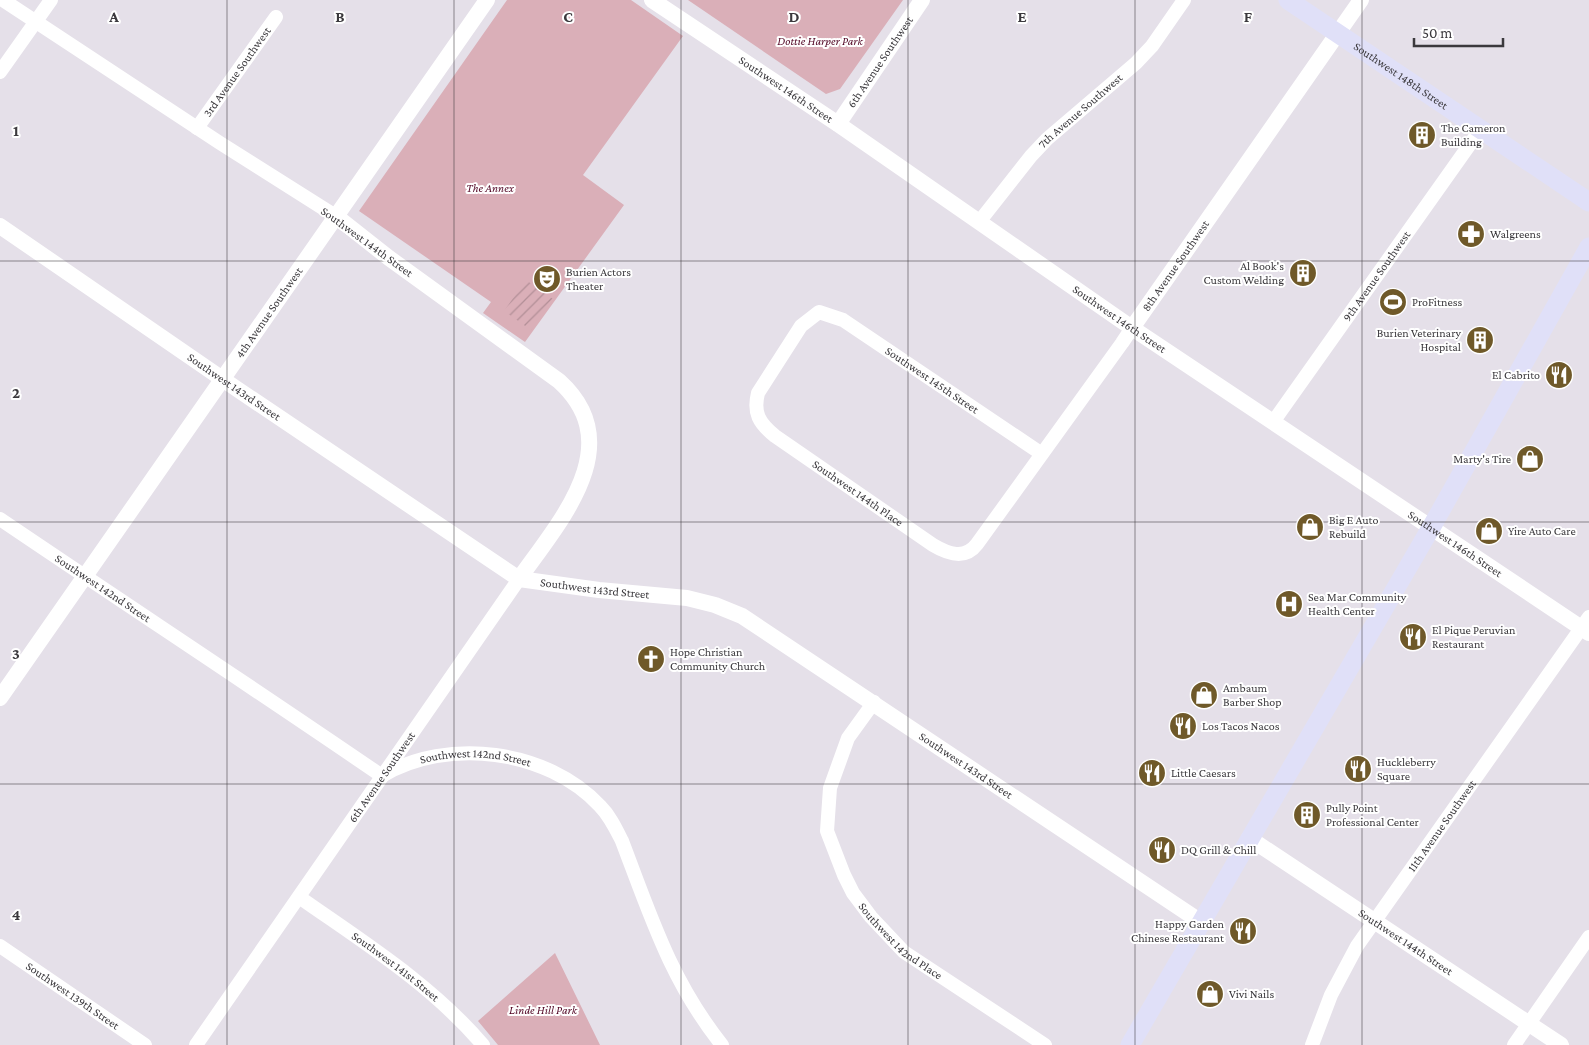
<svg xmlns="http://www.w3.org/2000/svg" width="1589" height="1045" font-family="'Crimson Pro',serif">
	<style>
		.park { fill: #daafb8 }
		.garden { fill: url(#garden-furrows) }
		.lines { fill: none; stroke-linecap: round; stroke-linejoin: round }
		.minor { stroke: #fff; stroke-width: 14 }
		.tertiary { stroke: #fff; stroke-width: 16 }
		.secondary { stroke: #e0e0f8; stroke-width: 19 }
		.grid { fill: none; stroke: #3b393d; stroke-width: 1; stroke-opacity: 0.55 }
		.labels { text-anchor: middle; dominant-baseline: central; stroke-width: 4; stroke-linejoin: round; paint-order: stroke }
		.park-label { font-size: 12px; font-style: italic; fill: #520725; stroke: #fff }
		.street-label { font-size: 12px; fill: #3b393d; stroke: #fff }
		.poi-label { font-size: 12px; fill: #3b393d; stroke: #fff; text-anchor: start }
		.grid-label { font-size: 16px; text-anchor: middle; font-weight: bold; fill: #3b393d; stroke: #fff; stroke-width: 4; stroke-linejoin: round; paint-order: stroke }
	</style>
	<defs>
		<pattern id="garden-furrows" width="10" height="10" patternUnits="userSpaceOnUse" patternTransform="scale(1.25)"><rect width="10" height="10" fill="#daafb8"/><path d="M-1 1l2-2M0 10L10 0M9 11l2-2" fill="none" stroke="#b28f97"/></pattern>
	</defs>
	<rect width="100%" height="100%" fill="#e5e0e9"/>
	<!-- park -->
	<path class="park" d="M507,0h124l52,36 -100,139 41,30 -99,137 -42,-29 8,-11 -132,-91z
		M688,0h215l-63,89 -14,5z
		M555,953l45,92h-102l-20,-24z"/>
	<!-- garden -->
	<path class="garden" d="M526,280l27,19 -22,31 -27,-19z"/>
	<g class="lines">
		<!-- minor -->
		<g class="minor">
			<path d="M3,0l217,143 117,74"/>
			<path d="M0,72l51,-72"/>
			<path id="s1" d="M197,128l79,-111"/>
			<path id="s2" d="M979,222l52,-66 16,-17 89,-76 16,-17 32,-46"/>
			<path id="s3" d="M1273,422l207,-292"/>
			<path id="s4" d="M1042,454l-199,-134 -24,-8 -18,14 -43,67c-5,20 1,30 17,43l158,109c15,9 32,15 44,-1l145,-201 10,-15"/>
			<path id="s5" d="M0,519c127,86 255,170 382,257 65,-39 165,-27 218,30 10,10 16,23 22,35 29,76 49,140 100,204"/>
			<path id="s6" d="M874,702l-26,36 -18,50 -3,43 17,44 9,18 18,24 33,35 141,93"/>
			<path id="s7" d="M299,897c64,45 132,87 184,148"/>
			<path id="s8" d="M0,946l145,99"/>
			<path id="s9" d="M196,1045l323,-466"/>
			<path id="s10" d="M1312,1045l19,-50 26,-49 232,-329"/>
			<path d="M1514,1045l75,-108"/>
		</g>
		<!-- tertiary -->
		<g class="tertiary">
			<path id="s11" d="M652,0l186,124 294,204 457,305"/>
			<path id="s12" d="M838,124l84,-124"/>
			<path d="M337,217l52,41 170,123c71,64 0,141 -40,198"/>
			<path id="s13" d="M0,226l237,163 282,190 80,11 88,8 28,7 27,11 459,306"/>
			<path id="s14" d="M1132,328l229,-328"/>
			<path id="s15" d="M0,698l487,-698"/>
			<path id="s16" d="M1249,838l312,207"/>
		</g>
		<!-- secondary -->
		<g class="secondary">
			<path id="s17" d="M1288,0l301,202"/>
			<path d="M1130,1045l302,-519 157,-279"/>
		</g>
	</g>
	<!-- grid -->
	<path class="grid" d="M227,0v1045M454,0v1045M681,0v1045M908,0v1045M1135,0v1045M1362,0v1045M0,261h1589M0,522h1589M0,784h1589"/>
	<!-- icons -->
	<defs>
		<g id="building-disc" transform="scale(1.4375)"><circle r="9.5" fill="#6f5929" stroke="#fff"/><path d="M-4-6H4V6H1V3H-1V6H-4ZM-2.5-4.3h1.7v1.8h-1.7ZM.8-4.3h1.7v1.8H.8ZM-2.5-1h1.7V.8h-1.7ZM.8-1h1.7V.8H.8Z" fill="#fff"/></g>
		<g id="pharmacy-disc" transform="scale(1.4375)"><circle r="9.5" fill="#6f5929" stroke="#fff"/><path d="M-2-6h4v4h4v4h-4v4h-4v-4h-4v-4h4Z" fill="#fff"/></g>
		<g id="theatre-disc" transform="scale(1.4375)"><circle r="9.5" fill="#6f5929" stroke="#fff"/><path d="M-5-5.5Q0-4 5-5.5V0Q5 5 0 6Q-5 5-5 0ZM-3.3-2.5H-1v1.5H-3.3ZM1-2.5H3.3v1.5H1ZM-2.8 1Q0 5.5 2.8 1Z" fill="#fff"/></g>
		<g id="stadium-disc" transform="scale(1.4375)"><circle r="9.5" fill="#6f5929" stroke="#fff"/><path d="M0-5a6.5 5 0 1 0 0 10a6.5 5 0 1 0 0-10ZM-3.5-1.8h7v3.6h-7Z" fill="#fff"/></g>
		<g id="restaurant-disc" transform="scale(1.4375)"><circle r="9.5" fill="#6f5929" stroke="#fff"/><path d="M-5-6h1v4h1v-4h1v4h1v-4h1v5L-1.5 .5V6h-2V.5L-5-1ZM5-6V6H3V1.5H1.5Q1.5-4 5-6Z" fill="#fff"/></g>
		<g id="shop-disc" transform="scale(1.4375)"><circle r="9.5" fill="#6f5929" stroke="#fff"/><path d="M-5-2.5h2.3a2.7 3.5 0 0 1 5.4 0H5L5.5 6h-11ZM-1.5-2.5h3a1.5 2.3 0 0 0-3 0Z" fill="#fff"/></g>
		<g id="hospital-disc" transform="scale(1.4375)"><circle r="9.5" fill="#6f5929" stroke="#fff"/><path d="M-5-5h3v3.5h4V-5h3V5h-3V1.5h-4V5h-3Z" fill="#fff"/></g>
		<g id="church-disc" transform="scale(1.4375)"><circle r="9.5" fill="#6f5929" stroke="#fff"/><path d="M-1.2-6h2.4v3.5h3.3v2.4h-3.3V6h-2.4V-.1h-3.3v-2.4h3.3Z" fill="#fff"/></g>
	</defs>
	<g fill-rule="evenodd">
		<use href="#building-disc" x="1422" y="135"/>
		<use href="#pharmacy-disc" x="1471" y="234"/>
		<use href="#building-disc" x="1303" y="273"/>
		<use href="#theatre-disc" x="547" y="279"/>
		<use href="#stadium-disc" x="1393" y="302"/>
		<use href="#building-disc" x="1480" y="340"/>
		<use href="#restaurant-disc" x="1559" y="375"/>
		<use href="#shop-disc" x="1530" y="459"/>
		<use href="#shop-disc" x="1310" y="527"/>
		<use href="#shop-disc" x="1489" y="531"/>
		<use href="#hospital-disc" x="1289" y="604"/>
		<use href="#restaurant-disc" x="1413" y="637"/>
		<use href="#church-disc" x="651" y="659"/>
		<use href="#shop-disc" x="1204" y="695"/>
		<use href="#restaurant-disc" x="1183" y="726"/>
		<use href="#restaurant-disc" x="1358" y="769"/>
		<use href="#restaurant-disc" x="1152" y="773"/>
		<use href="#building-disc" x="1307" y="815"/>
		<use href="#restaurant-disc" x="1162" y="850"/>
		<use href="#restaurant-disc" x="1243" y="931"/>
		<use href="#shop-disc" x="1210" y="994"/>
	</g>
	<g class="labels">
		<!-- park labels -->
		<g class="park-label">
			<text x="820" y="41">Dottie Harper Park</text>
			<text x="490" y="188">The Annex</text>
			<text x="543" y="1010">Linde Hill Park</text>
		</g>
		<!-- street labels -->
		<g class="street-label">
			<text stroke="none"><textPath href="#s12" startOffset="75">6th Avenue Southwest</textPath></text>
			<text stroke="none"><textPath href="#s1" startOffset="69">3rd Avenue Southwest</textPath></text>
			<text stroke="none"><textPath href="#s17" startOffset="136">Southwest 148th Street</textPath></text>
			<text stroke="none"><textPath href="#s11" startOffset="161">Southwest 146th Street</textPath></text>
			<text stroke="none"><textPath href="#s2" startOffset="151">7th Avenue Southwest</textPath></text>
			<text transform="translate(367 242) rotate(36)">Southwest 144th Street</text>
			<text stroke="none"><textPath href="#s14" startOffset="76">8th Avenue Southwest</textPath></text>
			<text stroke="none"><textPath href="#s3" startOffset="179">9th Avenue Southwest</textPath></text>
			<text stroke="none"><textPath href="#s15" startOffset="470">4th Avenue Southwest</textPath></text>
			<text stroke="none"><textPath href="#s11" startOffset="566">Southwest 146th Street</textPath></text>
			<text transform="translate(932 380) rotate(34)">Southwest 145th Street</text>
			<text stroke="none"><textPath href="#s13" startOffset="284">Southwest 143rd Street</textPath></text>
			<text stroke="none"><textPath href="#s4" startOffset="518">Southwest 144th Place</textPath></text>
			<text stroke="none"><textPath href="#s11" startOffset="970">Southwest 146th Street</textPath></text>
			<text stroke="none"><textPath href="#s5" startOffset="124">Southwest 142nd Street</textPath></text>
			<text stroke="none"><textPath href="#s13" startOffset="704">Southwest 143rd Street</textPath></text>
			<text stroke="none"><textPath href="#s5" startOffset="558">Southwest 142nd Street</textPath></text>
			<text stroke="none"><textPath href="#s13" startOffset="1124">Southwest 143rd Street</textPath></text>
			<text stroke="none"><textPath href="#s9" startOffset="326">6th Avenue Southwest</textPath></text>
			<text stroke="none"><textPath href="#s10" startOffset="256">11th Avenue Southwest</textPath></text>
			<text stroke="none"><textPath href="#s6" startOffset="276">Southwest 142nd Place</textPath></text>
			<text stroke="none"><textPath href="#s16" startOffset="188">Southwest 144th Street</textPath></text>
			<text stroke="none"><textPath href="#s7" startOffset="119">Southwest 141st Street</textPath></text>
			<text stroke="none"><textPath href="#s8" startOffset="88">Southwest 139th Street</textPath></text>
		</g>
		<!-- poi labels -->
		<g class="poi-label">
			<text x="1441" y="128">The Cameron<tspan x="1441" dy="14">Building</tspan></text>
			<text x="1490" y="234">Walgreens</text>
			<text x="1284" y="266" text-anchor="end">Al Book's<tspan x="1284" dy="14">Custom Welding</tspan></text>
			<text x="566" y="272">Burien Actors<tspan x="566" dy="14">Theater</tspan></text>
			<text x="1412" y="302">ProFitness</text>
			<text x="1461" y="333" text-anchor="end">Burien Veterinary<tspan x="1461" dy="14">Hospital</tspan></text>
			<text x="1540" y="375" text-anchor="end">El Cabrito</text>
			<text x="1511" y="459" text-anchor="end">Marty's Tire</text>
			<text x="1329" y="520">Big E Auto<tspan x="1329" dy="14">Rebuild</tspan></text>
			<text x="1508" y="531">Yire Auto Care</text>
			<text x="1308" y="597">Sea Mar Community<tspan x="1308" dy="14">Health Center</tspan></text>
			<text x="1432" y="630">El Pique Peruvian<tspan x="1432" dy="14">Restaurant</tspan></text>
			<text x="670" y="652">Hope Christian<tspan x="670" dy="14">Community Church</tspan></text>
			<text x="1223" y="688">Ambaum<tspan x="1223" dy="14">Barber Shop</tspan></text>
			<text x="1202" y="726">Los Tacos Nacos</text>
			<text x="1377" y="762">Huckleberry<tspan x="1377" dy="14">Square</tspan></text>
			<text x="1171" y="773">Little Caesars</text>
			<text x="1326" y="808">Pully Point<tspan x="1326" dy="14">Professional Center</tspan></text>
			<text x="1181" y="850">DQ Grill &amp; Chill</text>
			<text x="1224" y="924" text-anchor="end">Happy Garden<tspan x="1224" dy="14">Chinese Restaurant</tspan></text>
			<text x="1229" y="994">Vivi Nails</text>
		</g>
	</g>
	<g class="grid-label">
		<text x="114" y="22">A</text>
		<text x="340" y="22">B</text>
		<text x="568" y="22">C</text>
		<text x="794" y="22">D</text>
		<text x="1022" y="22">E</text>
		<text x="1248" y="22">F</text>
		<text x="16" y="136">1</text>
		<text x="16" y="398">2</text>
		<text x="16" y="659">3</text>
		<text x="16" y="920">4</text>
	</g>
	<!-- scale -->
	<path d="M1414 38v8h89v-8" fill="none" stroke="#3b393d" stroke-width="2.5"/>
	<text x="1422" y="38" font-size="15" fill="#3b393d" stroke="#ffffff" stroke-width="4" paint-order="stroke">50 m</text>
</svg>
